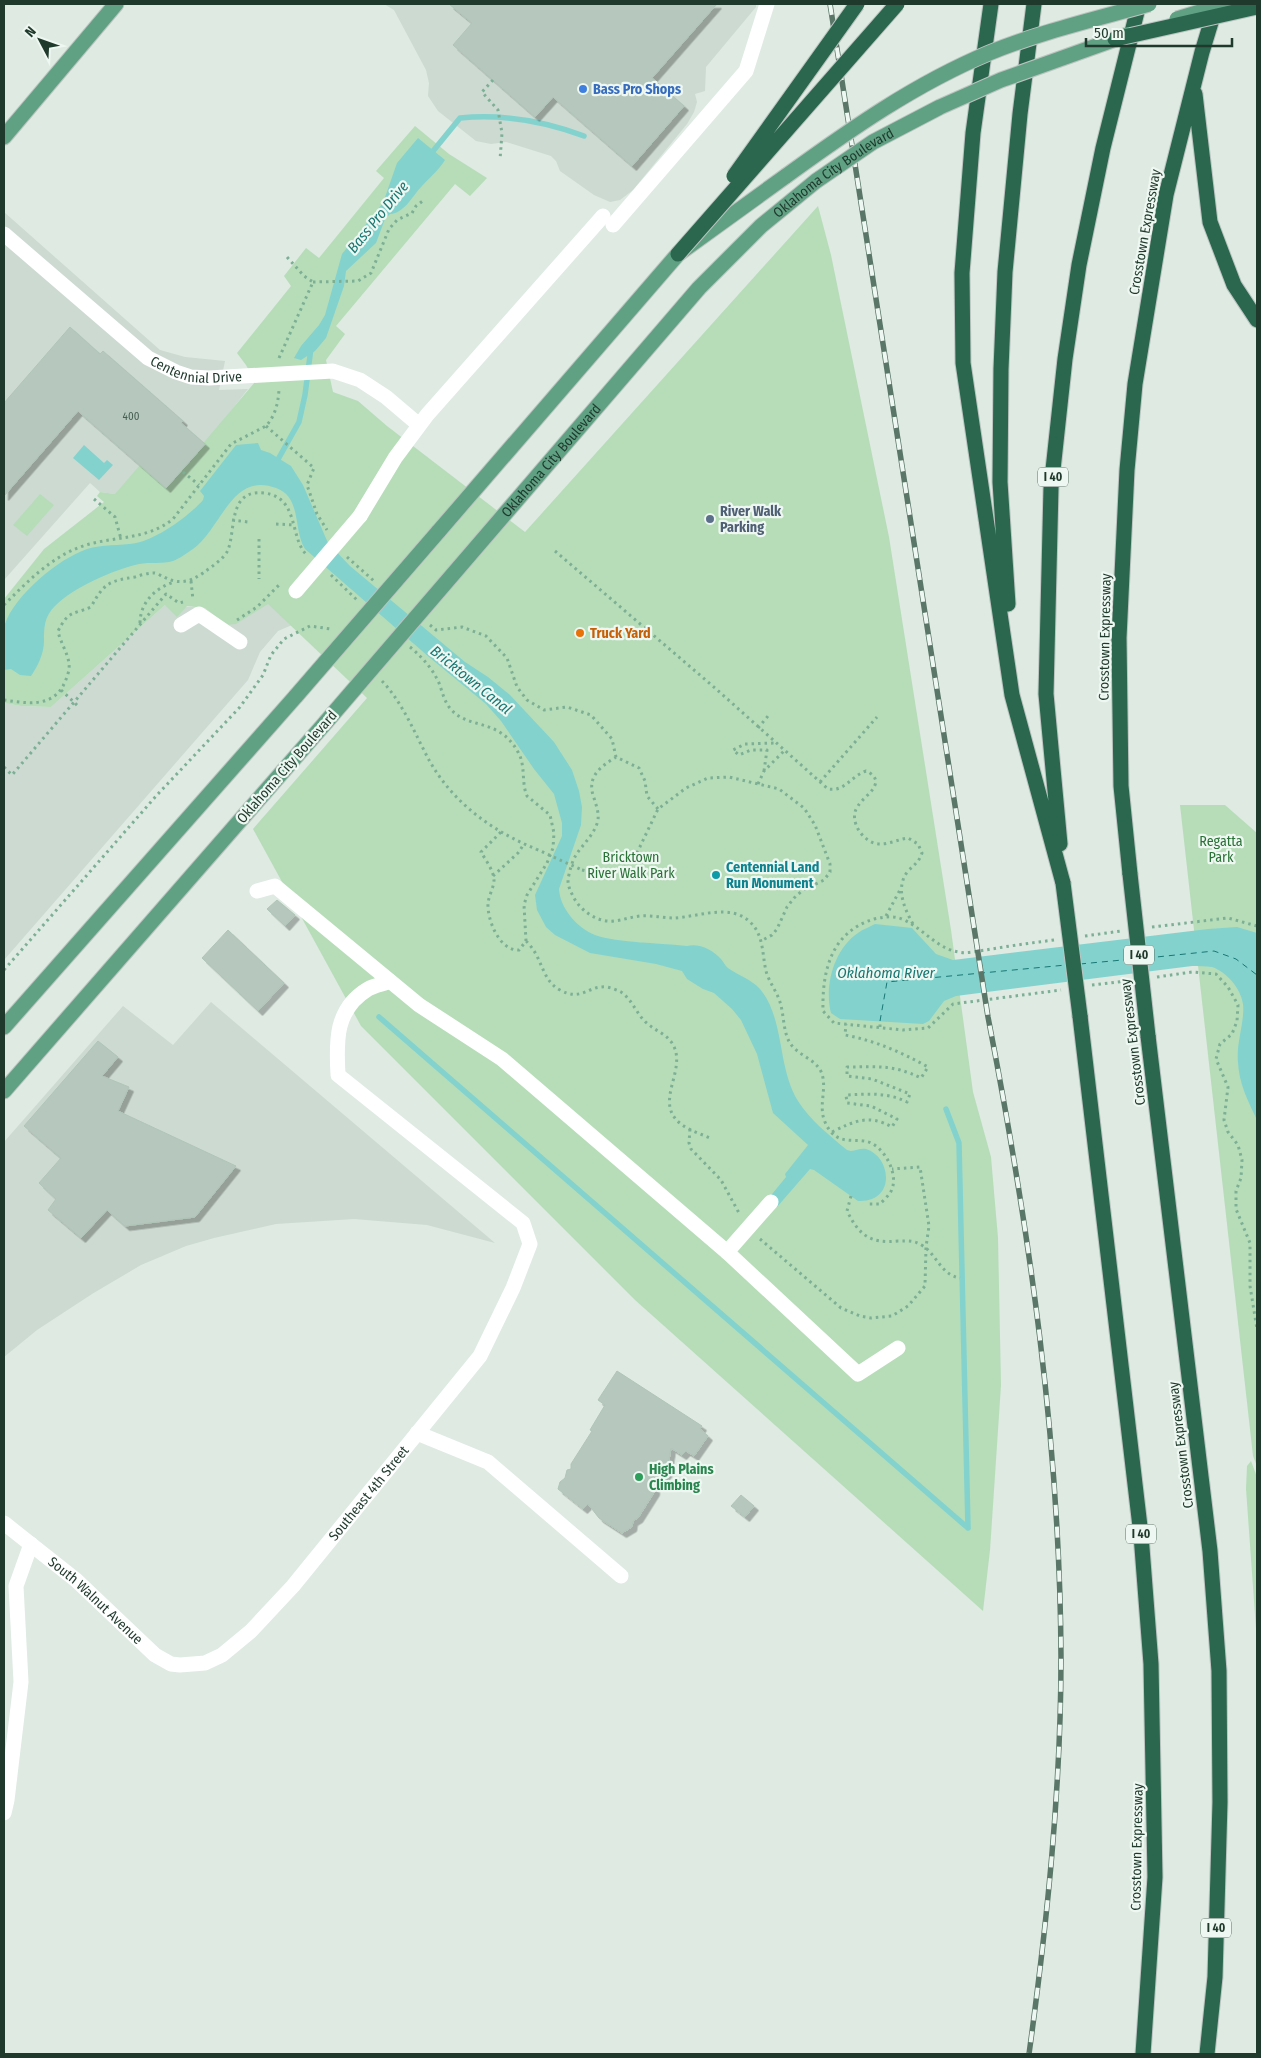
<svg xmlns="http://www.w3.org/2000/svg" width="1261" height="2058" font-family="'Fira Sans Condensed',sans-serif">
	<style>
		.built { fill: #ccdad1 }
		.green { fill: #b6ddb8 }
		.water { fill: #83d2ce }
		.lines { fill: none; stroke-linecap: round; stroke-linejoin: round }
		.stream { stroke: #83d2ce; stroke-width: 5.5 }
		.ferry { stroke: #187773; stroke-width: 1; stroke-dasharray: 6 5; stroke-linecap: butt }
		.building { fill: #b6c8bd; stroke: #b0c4b8; filter: url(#shadow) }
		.major-casing { stroke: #bcc4c0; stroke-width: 17 }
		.highway-casing { stroke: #bcc4c0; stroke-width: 17 }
		.path { stroke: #7daf95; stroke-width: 3; stroke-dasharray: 2.5 4; stroke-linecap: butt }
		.minor { stroke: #fff; stroke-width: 15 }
		.major { stroke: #61a183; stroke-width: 15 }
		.highway { stroke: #2a674e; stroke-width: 15 }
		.rail-casing { stroke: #597668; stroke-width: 5.5 }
		.rail { stroke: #eef7f1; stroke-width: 4; stroke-dasharray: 11; stroke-linecap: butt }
		.major-bridge-casing { stroke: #bcc4c0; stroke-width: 17; stroke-linecap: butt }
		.highway-bridge-casing { stroke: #bcc4c0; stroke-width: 17; stroke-linecap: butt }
		.path-bridge { stroke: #7daf95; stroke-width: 3; stroke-dasharray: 2.5 4; stroke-linecap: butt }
		.minor-bridge { stroke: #fff; stroke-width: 15 }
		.major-bridge { stroke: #61a183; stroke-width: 15 }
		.highway-bridge { stroke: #2a674e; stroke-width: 15 }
		.shop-dot { fill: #3f7fe0; stroke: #eef7f1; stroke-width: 2 }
		.service-dot { fill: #5c6f8a; stroke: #eef7f1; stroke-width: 2 }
		.food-dot { fill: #e8710a; stroke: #eef7f1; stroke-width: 2 }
		.culture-dot { fill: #0f9aa8; stroke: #eef7f1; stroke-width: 2 }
		.leisure-dot { fill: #2e9e5b; stroke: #eef7f1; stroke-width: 2 }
		.labels { text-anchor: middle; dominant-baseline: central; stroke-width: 4.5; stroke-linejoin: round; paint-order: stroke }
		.number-label { font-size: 11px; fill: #455e51 }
		.shield { fill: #eef7f1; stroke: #5d7368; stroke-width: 1 }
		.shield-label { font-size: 12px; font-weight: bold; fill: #1f3a2d }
		.shop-label { font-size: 14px; font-weight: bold; fill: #366cbe; stroke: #eef7f1; text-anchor: start }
		.street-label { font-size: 14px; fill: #1f3a2d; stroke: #eef7f1 }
		.service-label { font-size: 14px; font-weight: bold; fill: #4e5e75; stroke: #eef7f1; text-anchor: start }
		.food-label { font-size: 14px; font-weight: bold; fill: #c56008; stroke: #eef7f1; text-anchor: start }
		.park-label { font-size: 14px; fill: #287235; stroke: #eef7f1 }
		.culture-label { font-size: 14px; font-weight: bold; fill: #0d838f; stroke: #eef7f1; text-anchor: start }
		.leisure-label { font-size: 14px; font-weight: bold; fill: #27864d; stroke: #eef7f1; text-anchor: start }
		.water-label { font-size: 15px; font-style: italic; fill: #187773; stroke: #eef7f1 }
	</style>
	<defs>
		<filter id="shadow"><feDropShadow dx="4.5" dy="4.5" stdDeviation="0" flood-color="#0004"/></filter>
	</defs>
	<rect width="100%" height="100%" fill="#deeae2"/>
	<!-- built -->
	<path class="built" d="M384,4h372v3l-50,60 -1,24 -10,3 2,8 -3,10 -7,12 -54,66 -13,10 -10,2 -16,-7 -34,-24 -4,-10 -5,-5 -45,-14 -15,2 -15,-3 -38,-30 -10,-15 1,-13 -3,-13 -32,-60z
		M4,212l156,138 25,7 40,4 -6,29 29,-1 -43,55 -39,44 -51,6 -15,-2 -10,-9 -86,97z
		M268,603l24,22 -14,6 -18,21 -12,28 -244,280v-257l17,3 30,1 114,-102 40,3 21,17z
		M211,1002l284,241 -68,-18 -73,-6 -78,5 -62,14 -28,8 -45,19 -49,29 -55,36 -33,27v-215l119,-136 50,39z"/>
	<!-- green -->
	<path class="green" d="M415,126l34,28 38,24 -17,18 -15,-12 -119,142 9,8 -19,26 7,32 25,9 29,25 138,106 293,-326 13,49 58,282 62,393 22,162 18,65 7,81 3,147 -11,165 -7,61 -348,-311 -274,-274 -108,-197 114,-131 -99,-94 -32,20 -10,1 -21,-17 -18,-2 -10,11 -12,-12 -114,102 -30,-1 -17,-3v-104l40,-50 60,-47 -7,-6 3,-4 15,2 25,-29 26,22 89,-105 -9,-17 -9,-12 54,-67 -7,-10 22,-28 13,10 65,-80 -8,-7z
		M40,494l14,11 -27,31 -14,-11z
		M1180,805h45l32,28v633l-4,-10z
		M1251,1461l6,16v166l-11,-154 1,-23z"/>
	<!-- water -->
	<path class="water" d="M418,138l27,22c-7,11 -15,17 -23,26 -10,10 -17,27 -32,28l-5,5 -9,24 -30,28 -2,15 -18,52 -11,13 -14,9 -7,-2 7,-12 18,-21 6,-10 17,-61 41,-51 14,-40z
		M258,443l3,7 9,3 21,13 12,19 25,58 22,23 115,96 23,15 22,18 44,47 18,28 7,21 3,16 -1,18 -22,64c1,19 18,39 36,46 23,8 67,8 92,11 12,-3 26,4 34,13 3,3 4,7 7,9 11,8 23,11 32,21 25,30 17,78 38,112 12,19 32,35 49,49l4,1c5,0 9,-3 15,-2 26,8 30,54 -8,52l-44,-31 -4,-1 -33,38 -9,-8 18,-22 -1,-3 23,-29 -35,-32 -16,-59 -16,-34 -9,-11 -18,-16 -11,-4 -16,-10 -5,-8 -26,-7 -66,-11 -35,-18 -9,-8 -9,-17 -2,-15 27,-59v-13l-8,-29 -20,-25 -33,-48 -15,-17 -57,-47 -124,-108c-12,-19 -3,-52 -29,-61 -44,-17 -55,41 -83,61 -6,4 -14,10 -20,12 -10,3 -23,1 -34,3 -26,6 -65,23 -84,42 -11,11 -11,21 -11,35 0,12 -6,25 -13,35l-11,-1 -9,-6 -7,1c0,-12 -3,-35 1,-46 10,-29 53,-65 82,-75 15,-5 33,-3 49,-6 21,-4 53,-27 67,-43l1,-4 -4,-5 36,-46z
		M84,445l20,18 3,-3 6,5 -14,15 -26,-22z
		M875,924l37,4 24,26 17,6 255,-31 29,-2 20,6v187c-9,-19 -18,-36 -19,-58 -2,-19 7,-41 5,-58 -2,-15 -16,-32 -31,-37 -6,-1 -14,-1 -20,-1l-236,30 -12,5 -15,20 -6,3 -83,-5 -9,-6c-7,-27 3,-64 27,-80 5,-4 12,-6 17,-9z"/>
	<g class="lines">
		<!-- stream -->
		<path class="stream" d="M429,156l31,-38c41,-4 84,3 124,18
			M276,463l23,-41 6,-27 6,-47
			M379,1017l589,511
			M946,1109l13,34 9,385"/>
		<!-- ferry -->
		<path class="ferry" d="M1147,958l67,-7 22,8 21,16
			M1080,964l53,-5
			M880,1021l7,-39 179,-17"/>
	</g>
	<!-- building -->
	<path class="building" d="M449,4h268l-65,74 32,28 -52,60 -79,-69 -18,20 -82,-72 19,-22z
		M70,327l30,27 3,-3 80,70 -2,2 24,21 -39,44 -88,-77 -74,85v-93z
		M277,900l18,15 -10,11 -18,-17z
		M228,930l56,53 -26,28 -56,-53z
		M98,1041l20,16 -16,19 27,11 -11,24 118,55 -41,51 -70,9 -18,-16 -26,28 -33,-28 8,-11 -17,-16 22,-25 -37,-32z
		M617,1371l85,55 -2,3 8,7 -14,20 -8,-5 -4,4 -11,-7 -4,25 -12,14v4l-17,27 -5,3 -1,6 -10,6 -23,-15 -11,-14 -5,5 -25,-20 2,-7 5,-4 2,-8 4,-1v-5l21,-33 -2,-1 15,-25 -7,-5z
		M741,1495l13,11 -9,11 -14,-11z"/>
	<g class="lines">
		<!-- major casing -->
		<g class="major-casing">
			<path id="major" d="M4,137l112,-133
				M438,532l240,-278 108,-78
				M4,1027l292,-331
				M4,1091l322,-369"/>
		</g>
		<!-- highway casing -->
		<g class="highway-casing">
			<path id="highway" d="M991,4l-18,129 -11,140 1,90 49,332 51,188
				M1195,94l15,128 24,63 23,35
				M1008,604l-8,-122 1,-113 4,-97 15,-158 14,-110
				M1060,844l-14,-150 5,-206 14,-129 14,-94 24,-117 36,-144
				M1130,874l-9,-88 -2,-148 8,-168 8,-86 31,-189 36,-143 14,-46
				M1080,1016l61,519 10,129 4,213 -12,177
				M1148,1036l62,515 9,120 1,131 -5,175 -8,77"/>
		</g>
		<!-- path -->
		<path class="path" d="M493,80l-11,12 16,18 4,23 -2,27
			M313,282l45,-1 13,-8 18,-44 8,-9 15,-7 4,-7 8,-6
			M279,358l34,-76 -9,-6 -17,-19
			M266,426l48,42 -7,17 10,29 10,16
			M183,472l16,13
			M94,499l21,18 6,22
			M232,520l16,2
			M276,524l18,1
			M259,539v40
			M555,551l160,137 113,101c17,3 23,-13 38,-18 5,2 12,7 9,14 -3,8 -13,14 -17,21 -11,14 6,39 23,38 9,0 18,-5 27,-6l10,6 4,9c-3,9 -7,11 -14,18 -13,16 -4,37 5,53
			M347,557l27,24
			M331,575l26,25
			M191,581l2,19
			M4,605c24,-24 49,-50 82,-60 30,-9 61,-5 87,-26l58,-75 35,-18c9,-10 12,-22 13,-36
			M237,620l20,-13 23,-23
			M140,623c0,-20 15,-35 34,-41
			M430,625l6,5 26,-3 24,9 21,22 10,29 10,13 17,10 23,-3 24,8 21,24 4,18
			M410,647c13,11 22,21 29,36 3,8 5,17 10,24 18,24 49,9 69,45 8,14 3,30 9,44l23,19 4,18 -1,15 -6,15 -20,32 -3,10 2,36 -7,9c-20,1 -32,-31 -31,-47 1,-8 6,-16 6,-23 0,-9 -9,-21 -13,-28l20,-20
			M382,681c21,22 33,53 47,79 24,43 63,71 107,89
			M61,690l18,17
			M4,700c21,3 47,8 59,-14 3,-6 7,-15 6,-22 -1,-11 -9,-22 -11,-33 11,-21 14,-16 33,-24 13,-24 18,-26 44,-30 6,-2 13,-4 19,-4 3,0 7,3 10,4 15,8 26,5 39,-4 8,-6 21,-14 25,-23 8,-21 0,-61 36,-57 36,4 25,46 43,62
			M758,728l10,-12
			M4,767l8,8 154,-181 13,9 4,-1
			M764,771l3,-21h-16l-12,5 -6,-5 12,-6 31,-1
			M820,782l57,-65
			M758,784l6,-13 20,-20
			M658,809l-11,-13 -2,-15 -6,-13 -23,-11c-16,10 -30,20 -22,41 2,7 5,14 4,22 -3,14 -15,24 -22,35 -4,6 -7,18 -8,25 0,7 3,12 6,18 7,13 24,25 40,23 9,-1 17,-4 26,-5 11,-1 23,2 34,2 23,-1 57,-15 76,4 14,13 12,32 16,49 3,11 11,21 14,31 4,12 3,30 10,41 8,13 27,16 32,31 5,16 -4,32 3,48 12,28 33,13 48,22 14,8 27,34 17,49 -3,4 -7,8 -10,11h-14
			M582,870l27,6 15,-7 4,-7 8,-7 22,-46 28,-21 22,-10 21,-1 50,12 25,19 11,17 15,39v8l-6,8 -21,10 -9,8 -7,9 -10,22 -5,6 -11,6
			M493,876l25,-23 6,-9
			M886,916l15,-28
			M1152,927l76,-9 29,8
			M1085,936l36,-5
			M1054,940c-23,3 -46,6 -68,10 -9,1 -19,4 -27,2 -22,-3 -35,-23 -55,-32 -10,-5 -20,-3 -30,-1 -43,13 -52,52 -51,92l11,12 69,7 25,-2 25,-24 108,-14
			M526,941c17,16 15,39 34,49 22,12 28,-5 47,-3 5,1 10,3 14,5 12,8 16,24 27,32 8,7 18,10 24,19 17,26 -20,59 9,81 9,7 21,10 31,15
			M4,970l153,-175 83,-88 23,-32 8,-20 13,-16 26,-13 21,3
			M1157,977l35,-5 24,2 12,13 10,18 -1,16 -5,13 -12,10 -4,15 12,28 -4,33 4,12 10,13 4,15 -1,18 -5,13v18l14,34v43l7,43
			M1092,985l34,-4
			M880,1027v-6
			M690,1129l-1,14 2,6 30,31 18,33
			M832,1132c22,-11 37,-18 60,-5l5,-8 -26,-13 -24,-3 -1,-8c21,-1 41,-3 61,7l3,-8 -38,-15 -25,-3v-9c30,0 45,-3 74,11l7,-11c-27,-15 -52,-26 -83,-32l1,-11
			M851,1196l-4,15c12,24 23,33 51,30 10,0 16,-1 25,5 14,9 18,29 37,32
			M760,1239l81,69 19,8 11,2 21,-2 16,-10 17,-20 1,-39 3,-21 -9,-59 -28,2"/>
		<!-- minor -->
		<g class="minor">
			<path d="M613,225l133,-154 21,-67"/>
			<path id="s1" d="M4,234l144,124 28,14 15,5 18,1 124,-7 27,9 26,17 33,28"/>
			<path d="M360,516l35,-58 32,-43 176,-199"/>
			<path d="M181,625l18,-11 41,28"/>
			<path d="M257,891l18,-5 144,119 83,54 225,193 131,122 40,-26"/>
			<path d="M727,1252l44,-50"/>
			<path d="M417,1433l71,29 133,114"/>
			<path id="s2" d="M4,1523l72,57 79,75 16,9 9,1 25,-2 17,-8 29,-24 42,-45 187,-230 33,-68 17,-44 -7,-21 -185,-148c-2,-34 -3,-66 30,-86 7,-4 16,-5 22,-8"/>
			<path d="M4,1813l3,-13 14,-118 -5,-96 15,-42"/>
		</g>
		<!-- major -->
		<use href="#major" class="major"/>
		<!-- highway -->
		<use href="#highway" class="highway"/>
		<!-- rail casing -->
		<g class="rail-casing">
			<path id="rail" d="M830,4l158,1013c41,211 72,424 73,640 0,133 -14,266 -32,397"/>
		</g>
		<!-- rail -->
		<use href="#rail" class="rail"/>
		<!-- major-bridge casing -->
		<g class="major-bridge-casing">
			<g id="major-bridge">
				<path d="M1177,19l49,-15"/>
				<path d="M786,176c65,-47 129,-92 203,-123 51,-21 107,-34 160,-49"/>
				<path d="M296,696l142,-164"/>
				<path id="s3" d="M326,722l373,-434 62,-62 55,-45 57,-39 67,-35 61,-27 126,-45"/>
			</g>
		</g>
		<!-- highway-bridge casing -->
		<g class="highway-bridge-casing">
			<path id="highway-bridge" d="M1115,39l142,-32
				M734,176l123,-172
				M678,254l219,-250
				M1130,874l18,162
				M1063,883l17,133"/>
		</g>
		<!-- path-bridge -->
		<path class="path-bridge" d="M536,849l46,21"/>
		<!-- minor-bridge -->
		<path class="minor-bridge" d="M296,591l64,-75"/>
		<!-- major-bridge -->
		<use href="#major-bridge" class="major-bridge"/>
		<!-- highway-bridge -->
		<use href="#highway-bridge" class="highway-bridge"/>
	</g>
	<!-- markers -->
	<circle class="shop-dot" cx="583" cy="89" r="5"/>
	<circle class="service-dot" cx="710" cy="519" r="5"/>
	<circle class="food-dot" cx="580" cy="633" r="5"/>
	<circle class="culture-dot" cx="716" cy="875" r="5"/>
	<circle class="leisure-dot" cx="639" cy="1477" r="5"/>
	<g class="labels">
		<!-- number labels -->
		<g class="number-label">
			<text x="131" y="416">400</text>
		</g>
		<!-- shield labels -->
		<g class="shield">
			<rect x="1038" y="467.5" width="30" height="19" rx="4"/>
			<rect x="1124" y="945.5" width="30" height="19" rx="4"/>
			<rect x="1126" y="1524.5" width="30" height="19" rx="4"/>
			<rect x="1201" y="1918.5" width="30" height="19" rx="4"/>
		</g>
		<g class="shield-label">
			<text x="1053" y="477">I 40</text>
			<text x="1139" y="955">I 40</text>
			<text x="1141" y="1534">I 40</text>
			<text x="1216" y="1928">I 40</text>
		</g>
		<!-- shop labels -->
		<g class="shop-label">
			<text x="593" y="89">Bass Pro Shops</text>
		</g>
		<!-- street labels -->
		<g class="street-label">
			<text stroke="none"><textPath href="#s3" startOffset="750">Oklahoma City Boulevard</textPath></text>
			<text transform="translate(1145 232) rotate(-80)">Crosstown Expressway</text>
			<text stroke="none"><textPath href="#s1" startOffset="241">Centennial Drive</textPath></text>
			<text stroke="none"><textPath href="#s3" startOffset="345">Oklahoma City Boulevard</textPath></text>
			<text transform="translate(1105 637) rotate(-89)">Crosstown Expressway</text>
			<text transform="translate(287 767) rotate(-49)">Oklahoma City Boulevard</text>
			<text transform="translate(1133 1042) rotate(-97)">Crosstown Expressway</text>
			<text transform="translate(1181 1445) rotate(-97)">Crosstown Expressway</text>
			<text stroke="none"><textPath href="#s2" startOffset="491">Southeast 4th Street</textPath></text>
			<text stroke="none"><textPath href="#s2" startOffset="120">South Walnut Avenue</textPath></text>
			<text transform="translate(1137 1847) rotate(-89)">Crosstown Expressway</text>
		</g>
		<!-- service labels -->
		<g class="service-label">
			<text x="720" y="511">River Walk<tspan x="720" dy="16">Parking</tspan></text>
		</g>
		<!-- food labels -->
		<g class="food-label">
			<text x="590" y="633">Truck Yard</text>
		</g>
		<!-- park labels -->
		<g class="park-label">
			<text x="1221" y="841">Regatta<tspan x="1221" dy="16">Park</tspan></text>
			<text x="631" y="857">Bricktown<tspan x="631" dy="16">River Walk Park</tspan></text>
		</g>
		<!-- culture labels -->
		<g class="culture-label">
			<text x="726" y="867">Centennial Land<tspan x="726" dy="16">Run Monument</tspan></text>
		</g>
		<!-- leisure labels -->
		<g class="leisure-label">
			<text x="649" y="1469">High Plains<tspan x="649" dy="16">Climbing</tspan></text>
		</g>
		<!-- water labels -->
		<g class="water-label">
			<text transform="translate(378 217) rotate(-51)">Bass Pro Drive</text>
			<text transform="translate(471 680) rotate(39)">Bricktown Canal</text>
			<text x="886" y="973">Oklahoma River</text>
		</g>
	</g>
	<!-- border -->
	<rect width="1261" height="2058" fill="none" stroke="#1f3a2d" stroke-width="10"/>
	<!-- north arrow -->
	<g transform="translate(40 40) rotate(311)" stroke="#eef7f1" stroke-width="4" paint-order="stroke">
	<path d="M0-4L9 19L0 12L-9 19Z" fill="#1f3a2d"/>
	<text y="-8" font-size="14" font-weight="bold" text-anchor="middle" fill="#1f3a2d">N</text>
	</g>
	<!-- scale -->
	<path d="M1086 38v8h146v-8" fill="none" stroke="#1f3a2d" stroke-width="2.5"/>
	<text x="1094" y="38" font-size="15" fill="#1f3a2d" stroke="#eef7f1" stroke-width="4" paint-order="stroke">50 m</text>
</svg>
